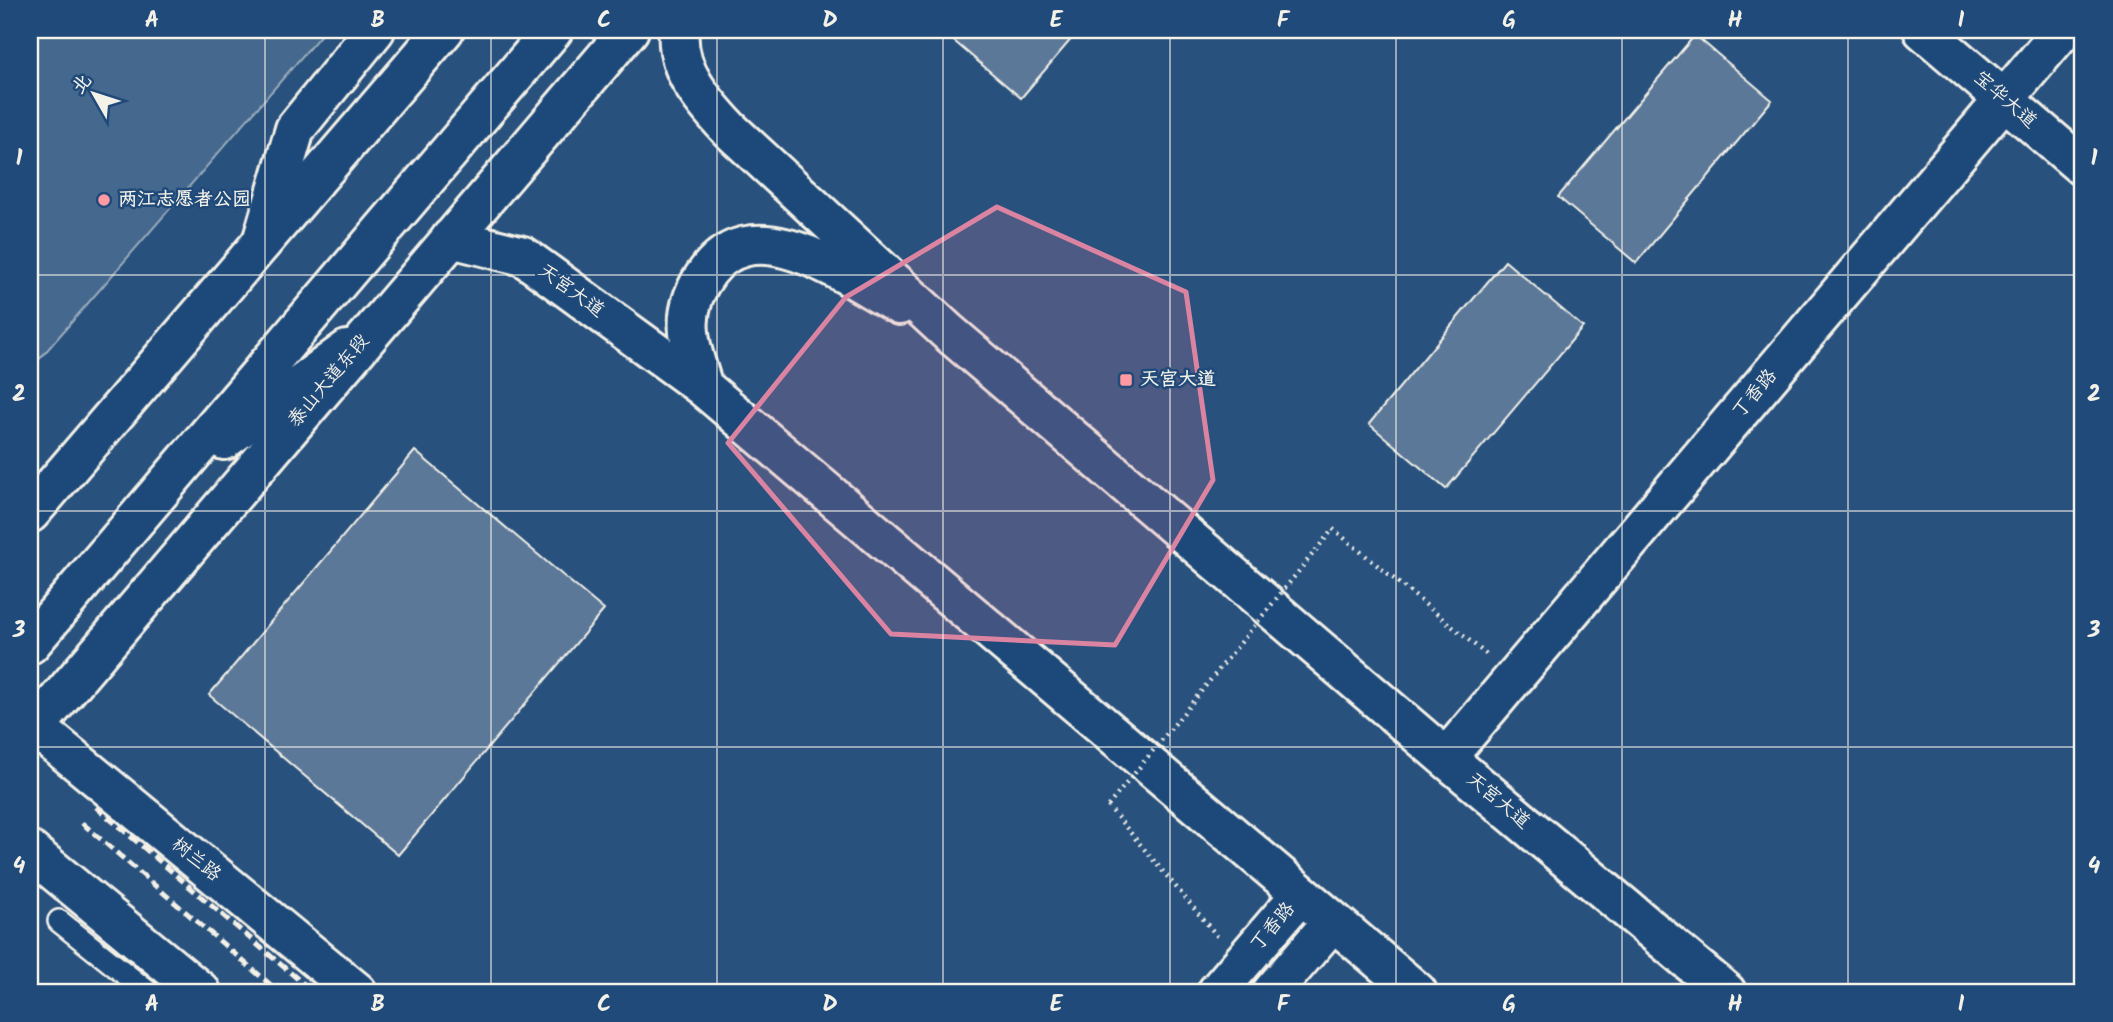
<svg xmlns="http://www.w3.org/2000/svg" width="2113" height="1022" font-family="Kalam,'LXGW WenKai TC',sans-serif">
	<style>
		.pitch { fill: #45688e; stroke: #9cacbb; stroke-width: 2 }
		.building { fill: #5b7899; stroke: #f4f1e8; stroke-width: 2 }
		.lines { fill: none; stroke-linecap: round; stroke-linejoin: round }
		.lane-casing { stroke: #f4f1e8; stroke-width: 26 }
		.secondary-casing { stroke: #f4f1e8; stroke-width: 44 }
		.primary-casing { stroke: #f4f1e8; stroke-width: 44 }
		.path { stroke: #f4f1e8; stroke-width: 4.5; stroke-dasharray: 2 5; stroke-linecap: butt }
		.lane { stroke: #1f4a7a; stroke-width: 21 }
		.secondary { stroke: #1f4a7a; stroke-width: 38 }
		.primary { stroke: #1f4a7a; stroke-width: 38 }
		.rail { stroke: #f4f1e8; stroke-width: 5; stroke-dasharray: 10 5; stroke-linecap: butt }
		.path-bridge { stroke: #f4f1e8; stroke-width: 4.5; stroke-dasharray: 2 5; stroke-linecap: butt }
		.marked { fill: #db84a2; fill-opacity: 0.2; stroke: #db84a2; stroke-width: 5; stroke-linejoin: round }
		.grid { fill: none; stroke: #f4f1e8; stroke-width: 2; stroke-opacity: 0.55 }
		.poi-dot { fill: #ff9aa2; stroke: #1f4a7a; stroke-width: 2.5 }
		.labels { text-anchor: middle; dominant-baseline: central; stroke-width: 5; stroke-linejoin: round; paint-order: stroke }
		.street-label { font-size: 19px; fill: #f4f1e8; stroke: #1f4a7a }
		.poi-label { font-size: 19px; font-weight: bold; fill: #f4f1e8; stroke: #1f4a7a; text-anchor: start }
		.neatline { fill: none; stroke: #f4f1e8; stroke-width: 2.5 }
		.grid-label { font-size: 23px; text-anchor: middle; font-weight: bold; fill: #f4f1e8 }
	</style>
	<rect width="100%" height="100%" fill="#28517e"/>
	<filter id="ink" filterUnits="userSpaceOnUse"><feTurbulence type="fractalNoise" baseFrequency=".0143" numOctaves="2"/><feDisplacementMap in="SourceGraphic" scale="14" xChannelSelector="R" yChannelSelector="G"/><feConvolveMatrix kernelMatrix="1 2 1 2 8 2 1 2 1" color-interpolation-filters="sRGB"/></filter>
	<g filter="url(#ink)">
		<!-- pitch -->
		<path class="pitch" d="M30,30h295l-295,340z"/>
		<!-- building -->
		<path class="building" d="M941,30h138l-58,68z
			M1695,35l77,65 -136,163 -78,-66z
			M1505,261l78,66 -137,162 -77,-65z
			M415,451l189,159 -206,245 -189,-160z"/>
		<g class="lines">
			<!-- lane casing -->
			<g class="lane-casing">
				<path id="lane" d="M59,921l89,71"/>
			</g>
			<!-- secondary casing -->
			<g class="secondary-casing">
				<path id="secondary" d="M679,30c-4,40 25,72 50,99l218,202 499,427 280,234
					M1923,30l160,137
					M451,238l72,18 180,131 714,605
					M262,242l33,-113 80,-99
					M703,387c-14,-44 -26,-75 5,-116 49,-64 139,6 191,34
					M224,440l123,-90
					M30,644l523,-614
					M35,727l322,265
					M1446,758l617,-728
					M30,851l171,141
					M1217,992l84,-98
					M1272,992l61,-71"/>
			</g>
			<!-- primary casing -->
			<g class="primary-casing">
				<path id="primary" d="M30,513l414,-483
					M30,733l599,-703"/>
			</g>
			<!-- path -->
			<path class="path" d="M1333,529l154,126
				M1108,806l110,131"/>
			<!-- lane -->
			<use href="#lane" class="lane"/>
			<!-- secondary -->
			<use href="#secondary" class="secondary"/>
			<!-- primary -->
			<use href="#primary" class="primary"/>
			<!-- rail -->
			<path class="rail" d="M96,807l217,185
				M82,823l197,169"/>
			<!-- path-bridge -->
			<path class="path-bridge" d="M1108,806l225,-277"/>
		</g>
	</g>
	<!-- marked area -->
	<path class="marked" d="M997,207l189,85 27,188 -98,165 -224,-11 -163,-191 118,-146z"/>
	<!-- grid -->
	<path class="grid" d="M265,30v962M491,30v962M717,30v962M943,30v962M1170,30v962M1396,30v962M1622,30v962M1848,30v962M30,275h2053M30,511h2053M30,747h2053"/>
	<!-- markers -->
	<g class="poi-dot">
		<circle cx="104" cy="200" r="7"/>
		<rect x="1119" y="373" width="14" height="14" rx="3.5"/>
	</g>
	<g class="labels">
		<!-- street labels -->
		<g class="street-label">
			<text transform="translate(2005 100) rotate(41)">宝华大道</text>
			<text transform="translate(571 291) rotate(36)">天宫大道</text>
			<text transform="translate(329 381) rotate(-50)">泰山大道东段</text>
			<text transform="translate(1755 394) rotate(-50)">丁香路</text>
			<text transform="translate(1498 801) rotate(40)">天宫大道</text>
			<text transform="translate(196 860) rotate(39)">树兰路</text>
			<text transform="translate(1273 927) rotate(-50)">丁香路</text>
		</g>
		<!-- poi labels -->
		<g class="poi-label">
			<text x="118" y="200">两江志愿者公园</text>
			<text x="1140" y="380">天宫大道</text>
		</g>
	</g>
	<!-- margin -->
	<rect width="2113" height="1022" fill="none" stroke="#1f4a7a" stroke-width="77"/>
	<!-- north arrow -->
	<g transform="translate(94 94) rotate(309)" stroke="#1f4a7a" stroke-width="5" paint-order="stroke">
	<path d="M0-5L12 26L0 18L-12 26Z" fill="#f4f1e8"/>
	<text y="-10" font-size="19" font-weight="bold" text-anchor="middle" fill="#f4f1e8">北</text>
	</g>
	<rect x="38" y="38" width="2036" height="946" class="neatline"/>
	<g class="grid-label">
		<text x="152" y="27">A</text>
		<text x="378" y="27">B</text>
		<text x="604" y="27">C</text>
		<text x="830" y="27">D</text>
		<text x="1056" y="27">E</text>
		<text x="1283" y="27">F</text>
		<text x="1509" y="27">G</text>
		<text x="1735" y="27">H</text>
		<text x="1961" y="27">I</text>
		<text x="19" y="165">1</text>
		<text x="2094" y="165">1</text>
		<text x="19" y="401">2</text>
		<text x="2094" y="401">2</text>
		<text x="19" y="637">3</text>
		<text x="2094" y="637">3</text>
		<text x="19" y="873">4</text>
		<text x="2094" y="873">4</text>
		<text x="152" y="1011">A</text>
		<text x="378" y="1011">B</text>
		<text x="604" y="1011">C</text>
		<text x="830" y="1011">D</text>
		<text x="1056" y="1011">E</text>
		<text x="1283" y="1011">F</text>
		<text x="1509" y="1011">G</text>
		<text x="1735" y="1011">H</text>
		<text x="1961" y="1011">I</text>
	</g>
</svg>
